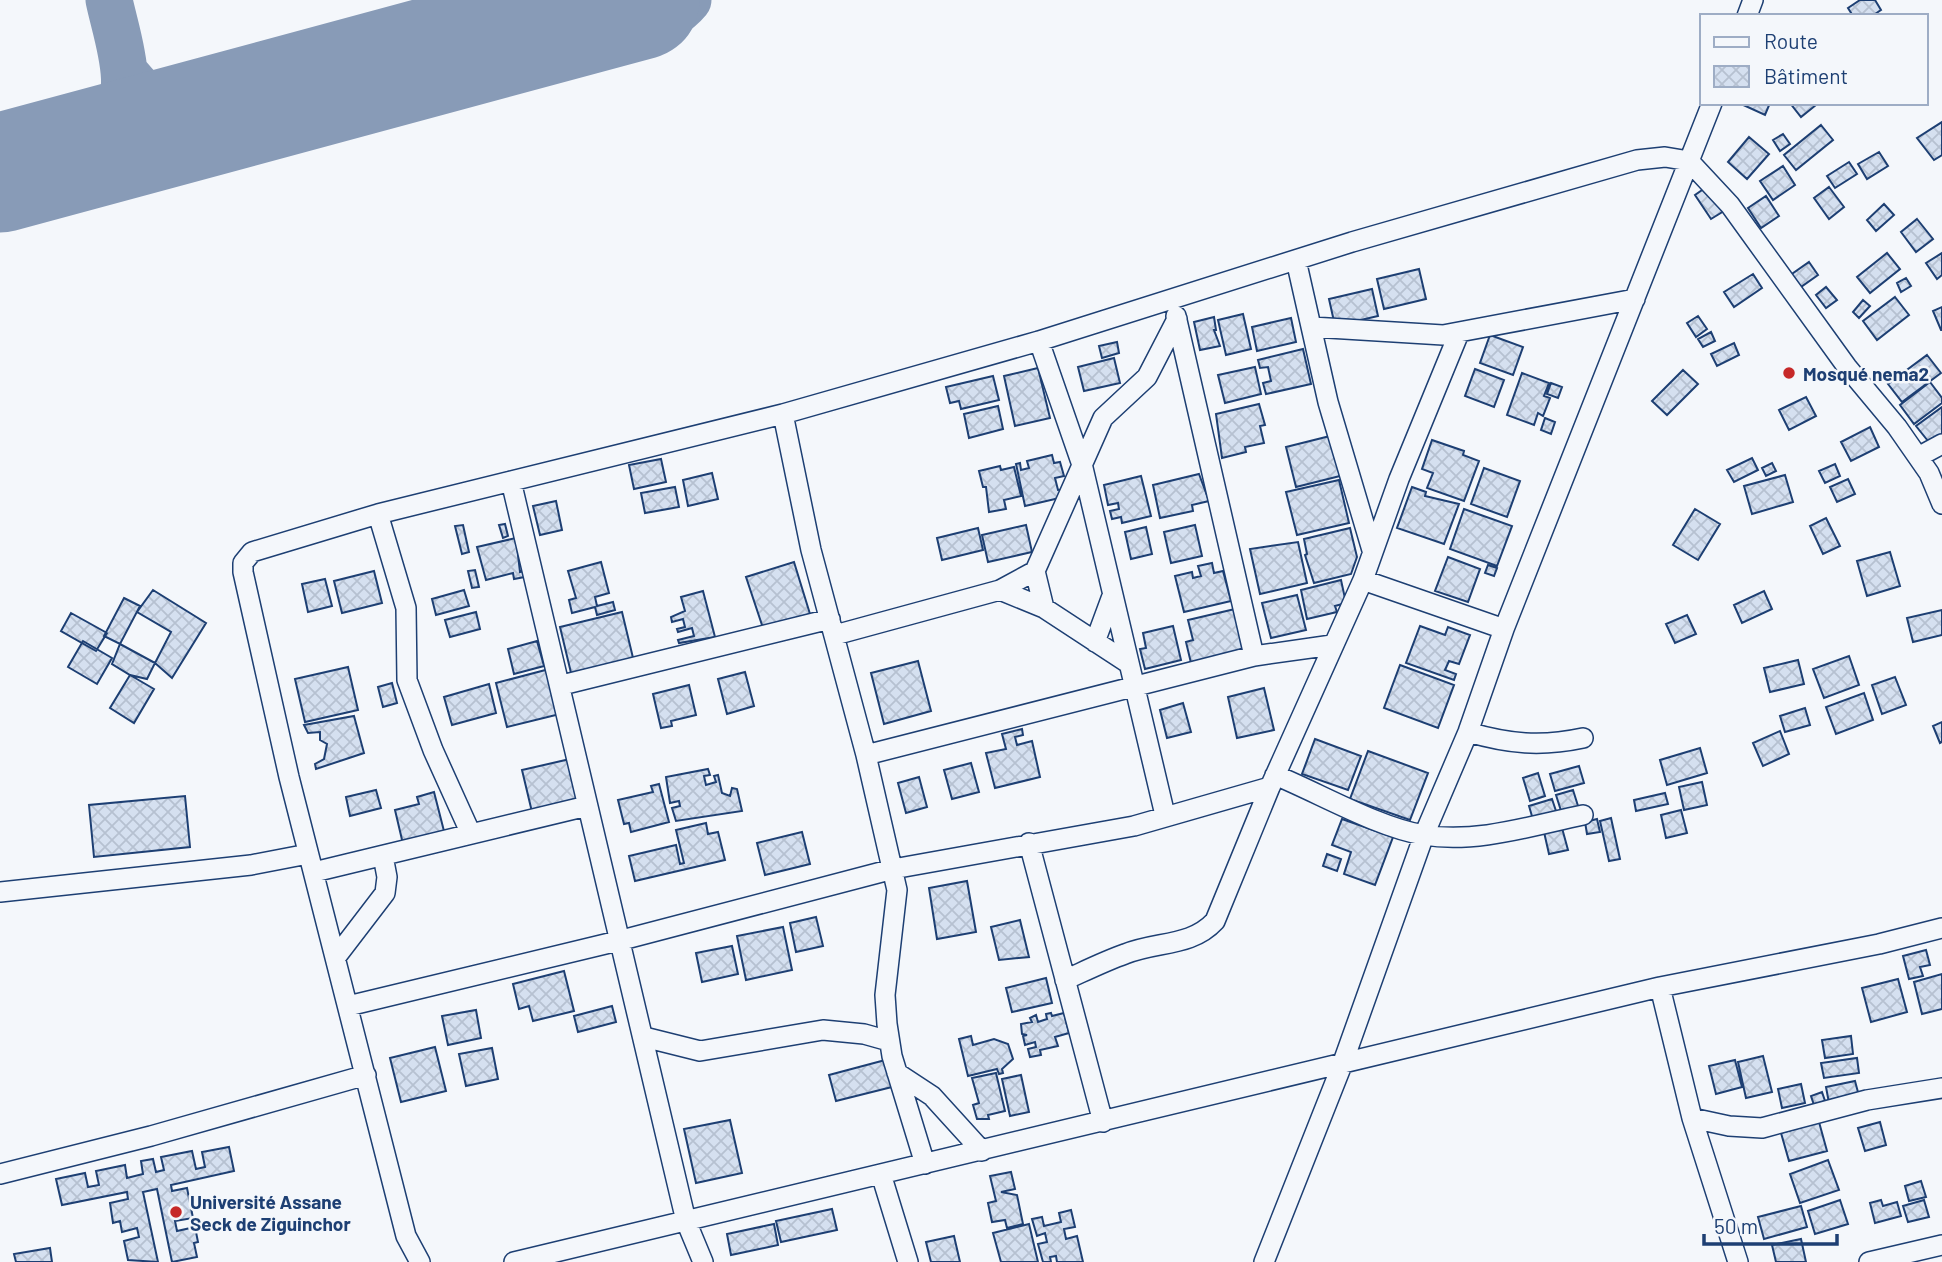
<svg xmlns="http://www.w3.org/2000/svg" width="1942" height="1262" font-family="Barlow,sans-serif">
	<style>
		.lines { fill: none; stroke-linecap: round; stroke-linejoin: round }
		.taxiway { stroke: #889bb7; stroke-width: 47 }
		.runway { stroke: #889bb7; stroke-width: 119 }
		.building { fill: url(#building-cross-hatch); stroke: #1d3f73; stroke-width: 2 }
		.minor-casing { stroke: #1d3f73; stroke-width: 22 }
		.minor { stroke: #f4f7fb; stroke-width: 19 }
		.poi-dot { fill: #c62828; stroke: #f4f7fb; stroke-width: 2.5 }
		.labels { text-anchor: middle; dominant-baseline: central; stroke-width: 5; stroke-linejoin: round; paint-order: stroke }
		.poi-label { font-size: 19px; font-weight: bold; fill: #1d3f73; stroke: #f4f7fb; text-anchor: start }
	</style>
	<defs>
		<pattern id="building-cross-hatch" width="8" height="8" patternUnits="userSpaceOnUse" patternTransform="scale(1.75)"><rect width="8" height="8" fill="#d5e0f0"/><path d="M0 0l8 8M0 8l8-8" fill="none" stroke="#b6c1d1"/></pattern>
	</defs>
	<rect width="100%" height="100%" fill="#f4f7fb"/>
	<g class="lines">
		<!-- taxiway -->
		<path class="taxiway" d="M606,9c30,10 58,20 82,-9
			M556,23l23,-23
			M125,73c27,33 39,42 82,44
			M86,150c8,-7 17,-14 24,-22 29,-35 7,-90 -1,-128"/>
		<!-- runway -->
		<path class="runway" d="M0,173l640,-173"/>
	</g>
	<!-- building -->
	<path class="building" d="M1860,0h15l6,10 -9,6h-19l-5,-8z
		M1739,103h31l-5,12z
		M1790,103h24l2,2 -15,12z
		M1942,122v33l-8,5 -17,-22z
		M1821,125l12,15 -37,30 -12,-15z
		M1783,134l7,10 -10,7 -7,-11z
		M1749,137l20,17 -22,25 -19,-17z
		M1879,152l9,14 -21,13 -9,-15z
		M1849,162l8,12 -22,14 -8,-12z
		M1783,166l12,19 -22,15 -13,-19z
		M1708,186l16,25 -13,8 -16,-24z
		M1829,187l15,20 -15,12 -15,-21z
		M1766,196l13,20 -18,12 -13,-20z
		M1884,204l10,11 -18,16 -9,-11z
		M1917,219l16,20 -17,13 -15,-20z
		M1887,253l13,16 -30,24 -13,-16z
		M1942,253v22l-5,4 -11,-16z
		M1809,262l9,13 -20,14 -9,-13z
		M1419,269l7,30 -42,10 -7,-30z
		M1753,274l9,14 -28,19 -10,-15z
		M1906,278l5,8 -10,6 -4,-9z
		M1826,287l11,13 -11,8 -10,-13z
		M1372,289l6,27 -43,10 -6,-27z
		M1895,297l14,18 -32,25 -14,-19z
		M1863,300l7,6 -11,12 -6,-6z
		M1942,307v23h-1l-8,-19z
		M1243,314l8,35 -25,6 -8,-35z
		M1698,316l9,13 -11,8 -9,-14z
		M1214,317l2,13h-2l6,16 -20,4 -6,-28z
		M1291,318l5,24 -39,9 -5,-24z
		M1711,332l4,9 -12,6 -5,-8z
		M1490,335l33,12 -10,28 -33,-12z
		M1117,342l2,11 -17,5 -3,-12z
		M1734,343l5,12 -22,11 -6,-12z
		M1303,349l8,35 -45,10 -3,-11 8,-2 -3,-14 -8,1 -2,-8z
		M1927,355l14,18 -39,29 -14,-18z
		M1114,358l6,25 -36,8 -6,-24z
		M1255,367l6,27 -36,9 -7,-28z
		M1038,368l12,50 -35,8 -11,-50z
		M1475,369l29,11 -10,27 -29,-11z
		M1683,370l15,14 -31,31 -15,-14z
		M1522,373l27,10 -5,13 6,2 -7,18 -5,-3 -4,12 -27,-10z
		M993,376l6,24 -38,9 -2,-8 -9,2 -4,-16z
		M1930,382l12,16v5l-28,21 -14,-19z
		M1551,383l11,4 -4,11 -11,-4z
		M1806,397l10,19 -27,14 -10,-20z
		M1259,404l6,21 -5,1 4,17 -19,4 1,5 -24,6 -6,-44z
		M998,406l5,23 -34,9 -5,-24z
		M1942,407v32l-10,7 -16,-20z
		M1545,418l10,4 -4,12 -10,-4z
		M1870,427l9,20 -28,14 -10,-19z
		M1330,436l10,40 -44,11 -10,-40z
		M1432,440l32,11 -1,4 16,6 -15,40 -37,-13 6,-15 -11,-4z
		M1052,455l2,8 6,-1 4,14 -9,2 3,12 9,-1 1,7 -43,10 -9,-42 4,-1 1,7 8,-2 -2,-7z
		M1752,458l6,12 -24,12 -7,-12z
		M661,459l5,23 -32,7 -5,-24z
		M1772,463l4,8 -10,5 -4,-8z
		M1835,464l5,12 -15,7 -6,-12z
		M1000,466l1,4 13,-3 7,29 -17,4 2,9 -17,3 -3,-25h-3l-4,-16z
		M1484,468l36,13 -13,36 -36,-13z
		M712,473l6,26 -30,7 -5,-26z
		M1199,474l10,27 -17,4 1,6 -33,7 -7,-33z
		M1785,475l8,27 -41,12 -8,-28z
		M1141,476l10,40 -29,7 -1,-6 -9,2 -2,-8 9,-2 -1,-6 -10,2 -4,-20z
		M1848,479l7,15 -18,8 -7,-15z
		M1339,480l10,43 -52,12 -11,-43z
		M675,487l4,20 -34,6 -4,-20z
		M1412,487l14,5 -1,4 34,8 -15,40 -47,-16z
		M556,501l6,29 -22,5 -7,-29z
		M1464,509l48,17 -15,40 -47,-17z
		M1695,509l25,15 -22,36 -25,-15z
		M1826,518l14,28 -17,8 -13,-28z
		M505,524l3,12 -5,2 -4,-13z
		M463,525l6,27 -7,2 -7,-28z
		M1026,525l6,27 -44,10 -6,-27z
		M1195,525l7,31 -31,7 -7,-31z
		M1146,527l6,27 -21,5 -6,-27z
		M978,528l5,22 -41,10 -5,-22z
		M1350,528l7,29 -6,17 -37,9 -9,-28 2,-1 -3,-15z
		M516,538l4,34 9,-2 1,6 -16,3 -1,-6 -27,7 -9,-33z
		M1298,542l9,41 -47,11 -10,-45z
		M1890,552l10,34 -33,10 -10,-35z
		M1448,557l32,12 -12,33 -33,-11z
		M601,562l8,31 -14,4 2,9 16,-4 2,8 -18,5 -2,-8 -23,6 -3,-13 7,-2 -8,-27z
		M794,562l16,52 -47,14 -17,-51z
		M1212,563l2,10 9,-2 8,30 -47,11 -9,-36 17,-4 1,6 8,-2 -3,-10z
		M1488,565l9,3 -3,8 -9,-3z
		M475,570l4,17 -7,1 -4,-17z
		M374,571l8,32 -40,10 -8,-32z
		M325,579l7,27 -24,6 -6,-28z
		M1341,580l5,23 -11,3 2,6 -30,7 -6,-29z
		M153,590l53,33 -34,55 -17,-15 16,-31 -34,-20z
		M464,590l5,16 -33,9 -4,-16z
		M703,591l12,46 -36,6 -1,-3 16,-4 -2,-8 -14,4 -1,-3 8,-2 -2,-8 -11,3 -1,-5 14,-6 -4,-14z
		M1764,591l8,18 -30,14 -8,-18z
		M1297,595l9,35 -35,8 -9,-35z
		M124,598l16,8 -20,38 -16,-8z
		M1235,609l9,41 -53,13 -5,-21 7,-2 -5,-20z
		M1942,610v25l-29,7 -6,-24z
		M476,612l4,17 -30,8 -5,-17z
		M622,612l12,50 -62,15 -12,-50z
		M71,613l36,20 -11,18 -35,-20z
		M1687,615l9,19 -21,9 -9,-19z
		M1173,626l8,34 -36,9 -5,-20 6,-1 -3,-15z
		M1420,626l25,9 3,-8 22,8 -11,29 -10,-3 -4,9 11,4 -2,6 -48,-17z
		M83,641l29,17 -15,26 -29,-17z
		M537,641l7,25 -30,8 -6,-25z
		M120,644l35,19 -8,16 -17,-4 -18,-11z
		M1849,656l10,29 -35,13 -11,-29z
		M1798,660l6,24 -34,8 -6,-24z
		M918,661l13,50 -47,13 -13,-51z
		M1400,665l54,20 -16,43 -54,-20z
		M348,667l10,43 -53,12 -10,-43z
		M553,668l11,45 -57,14 -11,-44z
		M745,672l9,34 -27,8 -9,-35z
		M130,675l24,14 -20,34 -24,-15z
		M1895,677l11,28 -24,9 -10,-29z
		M392,683l5,20 -14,4 -5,-20z
		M489,684l7,29 -44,12 -8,-28z
		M689,685l7,30 -25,6 1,5 -11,2 -8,-34z
		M1264,688l10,42 -37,8 -9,-41z
		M1864,693l9,27 -37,14 -10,-27z
		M1183,703l8,29 -24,6 -7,-28z
		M1805,708l5,17 -25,7 -5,-16z
		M354,716l10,37 -48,16 -1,-5 9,-5 3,-15 -7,-4v-8l-12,1 -4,-8z
		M1942,722v20l-2,1 -7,-17z
		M1022,729l1,6 -8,2 2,8 15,-4 8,36 -45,11 -9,-35 20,-4 -4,-15z
		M1780,731l9,23 -26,12 -10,-23z
		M1315,739l46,17 -13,34 -46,-16z
		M1700,748l7,25 -40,12 -7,-25z
		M1368,751l60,22 -18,47 -60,-21z
		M570,759l9,42 -47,11 -10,-42z
		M971,763l8,29 -27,7 -8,-29z
		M1579,766l5,17 -29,8 -5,-17z
		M708,769l2,6 -6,1 2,9 10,-3 -2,-6 4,-1 4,18 8,3 2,-8 5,1 5,22 -66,10 -4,-13 8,-2 -1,-5 -9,2 -4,-26z
		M1538,773l7,23 -15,5 -7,-23z
		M919,777l8,30 -21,6 -8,-30z
		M1702,782l5,23 -23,5 -5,-23z
		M659,784l10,38 -38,10 -2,-9 -5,1 -6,-24 35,-8 -2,-6z
		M376,790l5,18 -31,8 -4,-19z
		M1573,790l6,19 -17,5 -6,-19z
		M434,792l11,43 -42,9 -8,-34 24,-6 -2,-7z
		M1665,793l3,11 -32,7 -2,-11z
		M185,796l5,51 -96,10 -5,-52z
		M1552,799l6,18 -24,6 -5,-17z
		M1681,810l6,23 -21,5 -5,-23z
		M1611,818l9,41 -11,2 -9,-40z
		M1342,819l51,18 -18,48 -31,-11 7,-22 -19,-7z
		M1597,819l3,13 -13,2 -2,-12z
		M706,823l2,11 10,-2 7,28 -90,21 -6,-25 47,-11 4,19 4,-1 -8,-33z
		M1562,828l6,22 -19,4 -5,-22z
		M802,832l8,32 -45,11 -8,-32z
		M1327,854l14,5 -4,12 -14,-5z
		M967,881l9,51 -39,7 -8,-51z
		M816,917l7,29 -27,6 -6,-29z
		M1020,920l9,37 -30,3 -8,-33z
		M783,927l9,43 -46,10 -9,-44z
		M732,946l6,28 -36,8 -6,-29z
		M1926,950l4,15 -10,2 3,9 -14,3 -6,-23z
		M564,971l10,40 -41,10 -4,-15 -10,3 -6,-25z
		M1942,974v35l-20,5 -8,-32z
		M1046,978l6,25 -40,9 -6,-24z
		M1898,979l9,33 -36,10 -9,-34z
		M612,1006l4,16 -38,10 -4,-16z
		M476,1010l5,28 -33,7 -6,-29z
		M1051,1013l1,3 12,-3 5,20 -14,4 3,9 -18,4 1,5 -11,2 -2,-8 8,-2 -1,-5 -10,3 -2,-9 4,-1 -5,-1 -1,-10 11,-2 -2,-4 6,-3 2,7 9,-3 -1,-5z
		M971,1036l2,9 21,-6 14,5 5,15 -11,10 1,4 -4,1 -2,-5 -29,7 -9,-37z
		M1851,1036l2,18 -28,4 -3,-18z
		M435,1047l11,44 -45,11 -11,-44z
		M492,1048l6,31 -32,7 -7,-32z
		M1763,1056l9,36 -26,6 -8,-36z
		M1857,1058l2,15 -35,5 -3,-15z
		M889,1059l7,27 -60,15 -7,-26z
		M1735,1060l7,27 -26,7 -7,-28z
		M996,1073l9,38 -17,4 1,4h-12l-4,-14 6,-2 -7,-25z
		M1021,1075l8,37 -19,4 -8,-37z
		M1855,1081l4,15 -30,7 -3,-16z
		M1801,1084l4,19 -23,5 -4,-19z
		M1822,1092l3,9 -11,4 -3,-9z
		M730,1120l12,53 -46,10 -12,-54z
		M1819,1122l8,29 -38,10 -8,-28z
		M1880,1122l6,23 -21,6 -7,-23z
		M229,1147l5,24 -63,14 1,6 15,-3 6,30 -18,3 2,10 18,-4 3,15 -4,1 3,14 -25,5 -15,-73 -14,3 15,70 -30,-2 -4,-19 15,-4 -2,-9 -15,4 -2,-11 -7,2 -3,-20 18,-4 -1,-7 -65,13 -6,-26 29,-6 3,14 11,-2 -3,-14 29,-6 2,13 16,-4 -2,-13 12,-2 3,13 8,-2 -3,-13 31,-6 4,18 9,-2 -3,-15z
		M1828,1160l11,30 -39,13 -10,-29z
		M1011,1172l4,17 -14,3 16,3 6,29 -16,4 -2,-8 -13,2 -4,-19 8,-2 -6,-25z
		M1921,1181l5,16 -17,4 -4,-15z
		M1840,1200l8,24 -33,10 -7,-23z
		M1881,1200l2,6 14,-4 4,14 -26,7 -5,-20z
		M1924,1200l5,17 -21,5 -5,-16z
		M1801,1206l6,21 -43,12 -6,-22z
		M832,1209l5,21 -56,12 -5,-21z
		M1071,1210l4,17 -11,2 2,10 11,-3 6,26h-26l-1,-6 -6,1 1,5h-8l-5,-18 9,-2 -2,-9 -8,3 -5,-17 10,-2 2,9 17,-4 -2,-9z
		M774,1224l4,21 -47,10 -4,-21z
		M1029,1224l9,38h-37l-8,-29z
		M954,1236l6,26h-29l-5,-20z
		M1801,1239l5,23h-30l-4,-17z
		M50,1248l2,14h-36l-2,-8z"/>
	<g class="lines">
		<!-- minor casing -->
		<g class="minor-casing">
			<path id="minor" d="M1747,16l6,-16
				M1296,260l32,142 44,148
				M1176,316l78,340
				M1312,327l131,8 192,-36
				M1039,341l44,127 82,347
				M783,414l28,136 55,205 31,135 -12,105 2,29 5,32 33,108
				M1918,457l24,-13
				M511,481l175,740 17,41
				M378,514l28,94 1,72 26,70 38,84
				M1035,571l9,37
				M1363,580l141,49
				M1000,590l44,18 84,55
				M835,635l165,-45 35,-19 68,-153 44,-41 30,-58
				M1095,642l17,-46
				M562,685l268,-66
				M1468,732c41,12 73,15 115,6
				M866,755l388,-99 78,-11
				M1275,775c44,18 104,53 149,60 52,9 110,-10 159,-20
				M1029,843l74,279
				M314,872l273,-66
				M0,892l251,-27 57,-11
				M336,957l49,-64 2,-16 -4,-21
				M1065,980c20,-9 40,-19 60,-26 32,-13 66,-7 90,-33l55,-134 93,-207 36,-101 60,-146
				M1660,987l32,131 46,144
				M348,1006l274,-66 271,-71 241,-43 136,-39
				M644,1037l56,14 123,-21 41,4 25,7
				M897,1073l35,23 50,55
				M1692,1118l37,8 33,2 105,-28 75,-12
				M0,1174l151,-38 215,-61
				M881,1174l27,88
				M420,1262l-14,-26 -117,-459 -46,-205v-9l9,-11 126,-38 405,-100 256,-73 313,-99 285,-82 28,-3 24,4 41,44 117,162 50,60 32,46 13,31
				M514,1262l1146,-275 219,-43 63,-16
				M1264,1262l78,-197 82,-230 44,-103 36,-103 208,-526
				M1869,1262l73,-17"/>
		</g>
		<!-- minor -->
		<use href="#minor" class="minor"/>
	</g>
	<!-- markers -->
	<g class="poi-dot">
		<circle cx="1789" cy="373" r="7"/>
		<circle cx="176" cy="1212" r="7"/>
	</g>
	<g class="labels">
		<!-- poi labels -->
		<g class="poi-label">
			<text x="1803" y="373">Mosqué nema2</text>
			<text x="190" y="1201">Université Assane<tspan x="190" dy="22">Seck de Ziguinchor</tspan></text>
		</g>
	</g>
	<!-- legend -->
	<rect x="1700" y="14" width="228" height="91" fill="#f4f7fb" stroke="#9eadc5" stroke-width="2"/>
	<rect x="1714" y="37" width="35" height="10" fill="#f4f7fb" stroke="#9eadc5" stroke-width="2"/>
	<text x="1764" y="49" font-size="21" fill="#1d3f73">Route</text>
	<rect x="1714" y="66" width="35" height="21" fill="url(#building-cross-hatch)" stroke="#9eadc5" stroke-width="2"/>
	<text x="1764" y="84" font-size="21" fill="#1d3f73">Bâtiment</text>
	<!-- scale -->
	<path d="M1704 1234v10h133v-10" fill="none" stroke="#1d3f73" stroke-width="3.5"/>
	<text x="1714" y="1234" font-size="21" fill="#1d3f73" stroke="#f4f7fb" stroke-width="5" paint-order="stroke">50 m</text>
</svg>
